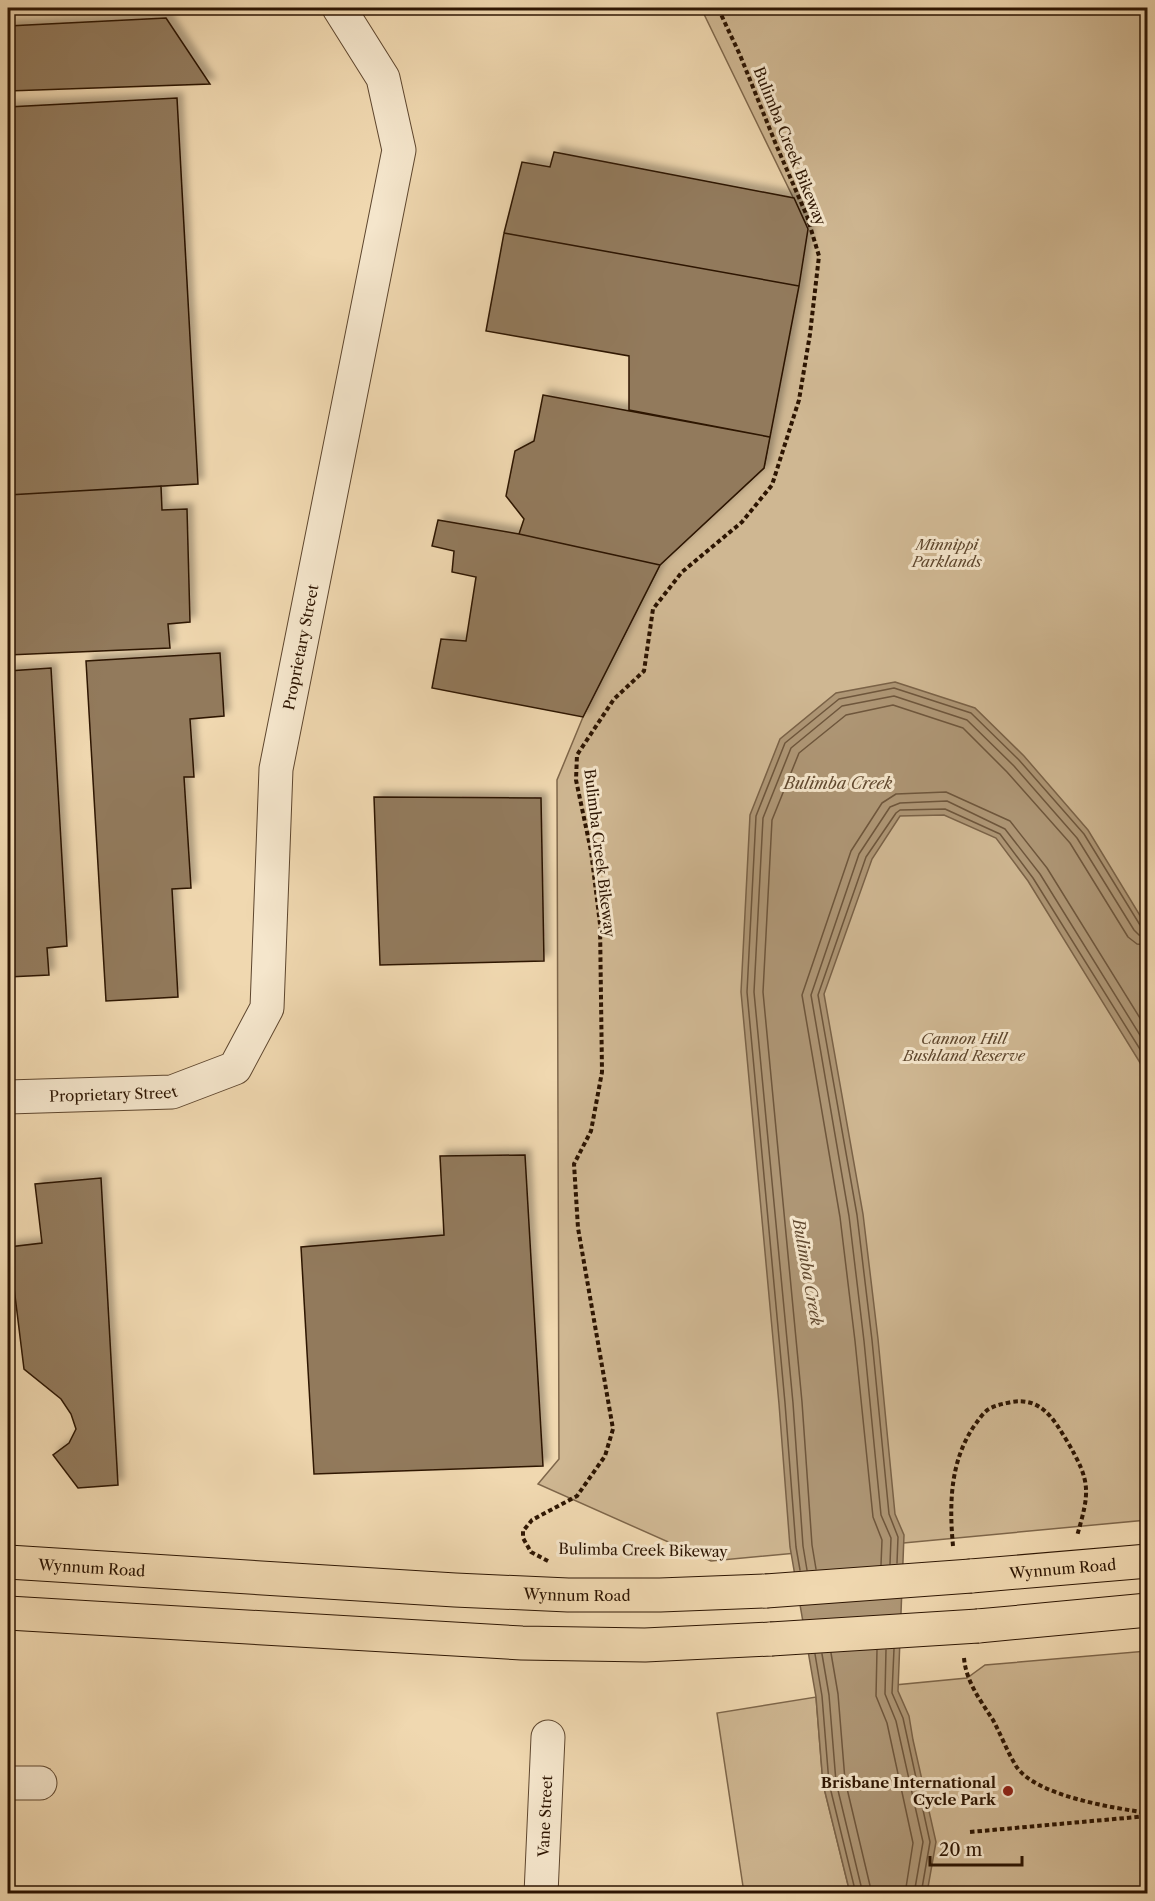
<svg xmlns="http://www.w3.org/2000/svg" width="1155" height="1901" font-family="'Libre Caslon Text',serif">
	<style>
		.green { fill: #cfb792; stroke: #7e664a; stroke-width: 1.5 }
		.water { fill: #ae9675; stroke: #7a6247; stroke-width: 1.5 }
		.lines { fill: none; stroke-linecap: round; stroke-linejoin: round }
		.shore { stroke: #6e563c; stroke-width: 1.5 }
		.building { fill: #927a5c; stroke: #2d1502; stroke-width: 1.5; filter: url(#shadow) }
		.minor-casing { stroke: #5e462e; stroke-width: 35 }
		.major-casing { stroke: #2d1502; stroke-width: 35 }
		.path { stroke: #2d1502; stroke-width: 4; stroke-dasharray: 4.5 3; stroke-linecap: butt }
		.minor { stroke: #f5e6cc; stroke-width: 33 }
		.major { stroke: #f0d8b0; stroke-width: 33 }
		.major-bridge-casing { stroke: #2d1502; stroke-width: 35; stroke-linecap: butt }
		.major-bridge { stroke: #f0d8b0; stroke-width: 33 }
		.poi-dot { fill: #8f2418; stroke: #f5e6cc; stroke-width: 2 }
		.labels { text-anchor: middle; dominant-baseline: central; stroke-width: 6; stroke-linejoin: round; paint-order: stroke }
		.street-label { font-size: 15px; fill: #2d1502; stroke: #f5e6cc }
		.park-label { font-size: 15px; font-style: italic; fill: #5e462d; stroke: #f5e6cc }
		.poi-label { font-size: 15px; font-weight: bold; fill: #2d1502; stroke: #f5e6cc; text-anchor: end }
		.water-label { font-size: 16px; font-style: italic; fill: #614930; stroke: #f5e6cc }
	</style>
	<defs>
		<filter id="shadow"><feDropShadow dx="5.5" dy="-5.5" stdDeviation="3" flood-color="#0004"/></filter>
	</defs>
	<rect width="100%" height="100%" fill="#f0d8b0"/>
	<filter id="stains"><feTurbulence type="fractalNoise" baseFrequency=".00333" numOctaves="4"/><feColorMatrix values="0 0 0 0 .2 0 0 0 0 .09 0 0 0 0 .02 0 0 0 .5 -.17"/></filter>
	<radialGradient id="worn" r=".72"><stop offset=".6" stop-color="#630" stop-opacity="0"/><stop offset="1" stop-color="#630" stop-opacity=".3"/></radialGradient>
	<!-- green -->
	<path class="green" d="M701,8h446v1512l-436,41 -173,-77 21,-25 -2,-679 26,-63 77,-152 104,-97 42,-244z
		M1147,1651v242h-263l-31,-204 114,-11 18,-13z
		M816,1697l7,87 27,109h-106l-27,-180z"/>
	<!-- water -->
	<path class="water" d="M895,682l80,26 49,48 64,74 59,97v147l-119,-193 -32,-43 -52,-23 -44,1 -28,43 -48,135 39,220 15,125 17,175 9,21 -6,156 11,25 4,24 23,102 -9,51h-77l-27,-109 -7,-87 -26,-150 -11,-143 -38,-412 9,-177 30,-76 56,-46z"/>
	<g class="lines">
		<!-- shore -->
		<path class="shore" d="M897,1563l1,-26 -9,-23 -17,-174 -15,-125 -39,-220 48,-138 30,-44 4,-3 45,-1 55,25 33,44 115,184
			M890,1564l1,-26 -10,-23 -17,-174 -15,-125 -38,-221 48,-141 31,-47 10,-4 47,-2 58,28 35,45 108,174
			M881,1565l1,-25 -9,-23 -18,-176 -15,-124 -38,-222 49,-144 31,-48 14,-9 50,-2 64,29 37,47 101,163
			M816,1569l-4,-24 -10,-143 -39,-410 9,-172 27,-67 47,-38 47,-10 70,23 44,44 63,71 58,94 9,7 11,1
			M800,1570l-4,-23 -11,-144 -38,-411 9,-176 29,-73 54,-44 55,-11 77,25 48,47 65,74 56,91 8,4
			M807,1570l-4,-24 -10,-143 -39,-411 9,-174 28,-70 51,-42 52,-10 73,24 47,46 63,72 57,92 5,5 9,1
			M894,1649l-2,44 11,25 27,124 -9,52
			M877,1650l-1,46 11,27 26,120 -8,51
			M886,1650l-1,44 11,27 27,121 -9,52
			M831,1653l7,41 7,86 27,114
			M815,1654l7,42 7,87 27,111
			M822,1654l7,41 7,87 27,112"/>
	</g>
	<!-- building -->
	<path class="building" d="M166,18l44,66 -202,7v-65z
		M177,98l21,386 -190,11v-388z
		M554,152l240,46 14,31 -9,57 -295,-53 18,-71 28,5z
		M504,233l295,53 -29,151 -141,-27v-54l-143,-25z
		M543,395l227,42 -6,31 -104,97 -141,-31 5,-15 -18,-23 9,-45 19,-10z
		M161,486l1,24 25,-1 3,113 -22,2 2,24 -162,7v-160z
		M438,520l81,14 141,31 -77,152 -151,-29 9,-49 25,2 10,-64 -24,-5 2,-21 -22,-5z
		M220,653l4,63 -34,3 4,58h-10l7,111 -19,1 6,108 -72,4 -20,-340z
		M51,668l16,278 -20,2 2,27 -41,2v-306z
		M374,797l167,1 3,163 -164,4z
		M525,1155l18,311 -229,8 -13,-227 143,-12 -4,-79z
		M101,1178l17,307 -40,3 -25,-33 16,-12 7,-14 -5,-15 -10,-15 -37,-30 -15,-122 33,-4 -7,-59z"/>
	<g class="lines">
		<!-- minor casing -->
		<g class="minor-casing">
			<g id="minor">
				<path id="s1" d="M8,1097l164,-5 63,-24 32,-60 9,-239 123,-619 -16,-72 -44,-70"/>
				<path d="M8,1783h32"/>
				<path id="s2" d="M541,1894l7,-157"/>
			</g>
		</g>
		<!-- major casing -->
		<g class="major-casing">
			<g id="major">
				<path id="s3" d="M8,1562l447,28 113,5h92l106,-4"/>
				<path id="s4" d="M971,1576l177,-15"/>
				<path d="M8,1613l514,30 123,2 126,-6"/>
				<path d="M978,1626l170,-16"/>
			</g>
		</g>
		<!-- path -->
		<path class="path" d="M953,1546c-4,-43 -3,-88 24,-124 3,-4 7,-10 12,-13 7,-4 14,-5 22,-7 30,-5 42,16 56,39 24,41 23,50 10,95
			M548,1561l-17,-9 -8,-14v-7l9,-11 45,-24 28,-40 8,-27 -35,-201 -4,-64 17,-33 11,-59 -2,-148 -9,-73 -15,-71 1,-25 37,-56 30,-28 9,-62 29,-37 60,-50 30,-37 27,-85 11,-66 9,-78 -12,-40 -30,-69 -37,-92 -22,-47
			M964,1658c2,24 17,43 29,62 8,15 14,31 23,46 19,30 98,42 132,47
			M970,1832l178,-16"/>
		<!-- minor -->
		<use href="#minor" class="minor"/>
		<!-- major -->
		<use href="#major" class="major"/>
		<!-- major-bridge casing -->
		<g class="major-bridge-casing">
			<path id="major-bridge" d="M766,1591l205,-15
				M771,1639l207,-13"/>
		</g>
		<!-- major-bridge -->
		<use href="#major-bridge" class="major-bridge"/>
	</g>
	<!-- markers -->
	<circle class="poi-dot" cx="1008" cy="1791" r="6"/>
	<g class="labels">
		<!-- street labels -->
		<g class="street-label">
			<text transform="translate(790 146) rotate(68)">Bulimba Creek Bikeway</text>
			<text stroke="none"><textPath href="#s1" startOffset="663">Proprietary Street</textPath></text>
			<text transform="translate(600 853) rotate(83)">Bulimba Creek Bikeway</text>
			<text stroke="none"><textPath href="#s1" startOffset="105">Proprietary Street</textPath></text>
			<text transform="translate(643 1550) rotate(1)">Bulimba Creek Bikeway</text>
			<text stroke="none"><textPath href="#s3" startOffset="84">Wynnum Road</textPath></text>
			<text stroke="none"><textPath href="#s4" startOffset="92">Wynnum Road</textPath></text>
			<text stroke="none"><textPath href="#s3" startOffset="570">Wynnum Road</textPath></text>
			<text stroke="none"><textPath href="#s2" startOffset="78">Vane Street</textPath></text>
		</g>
		<!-- park labels -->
		<g class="park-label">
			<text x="947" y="544">Minnippi<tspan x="947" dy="17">Parklands</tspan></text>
			<text x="964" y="1038">Cannon Hill<tspan x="964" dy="17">Bushland Reserve</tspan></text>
		</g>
		<!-- poi labels -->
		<g class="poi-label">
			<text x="996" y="1782">Brisbane International<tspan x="996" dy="17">Cycle Park</tspan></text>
		</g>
		<!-- water labels -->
		<g class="water-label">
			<text x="838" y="783">Bulimba Creek</text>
			<text transform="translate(808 1272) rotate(80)">Bulimba Creek</text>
		</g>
	</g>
	<!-- margin -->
	<rect width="1155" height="1901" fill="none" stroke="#f0d8b0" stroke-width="30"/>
	<rect x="9" y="9" width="1137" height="1883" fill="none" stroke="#2d1502" stroke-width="3"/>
	<rect x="15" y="15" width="1125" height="1871" fill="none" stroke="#2d1502" stroke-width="1.5"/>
	<!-- scale -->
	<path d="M930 1856v9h92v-9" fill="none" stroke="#2d1502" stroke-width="3"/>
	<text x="939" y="1856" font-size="18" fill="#2d1502" stroke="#f5e6cc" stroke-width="4.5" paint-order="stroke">20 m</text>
	<rect width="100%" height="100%" filter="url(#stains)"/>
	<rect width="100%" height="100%" fill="url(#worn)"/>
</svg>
